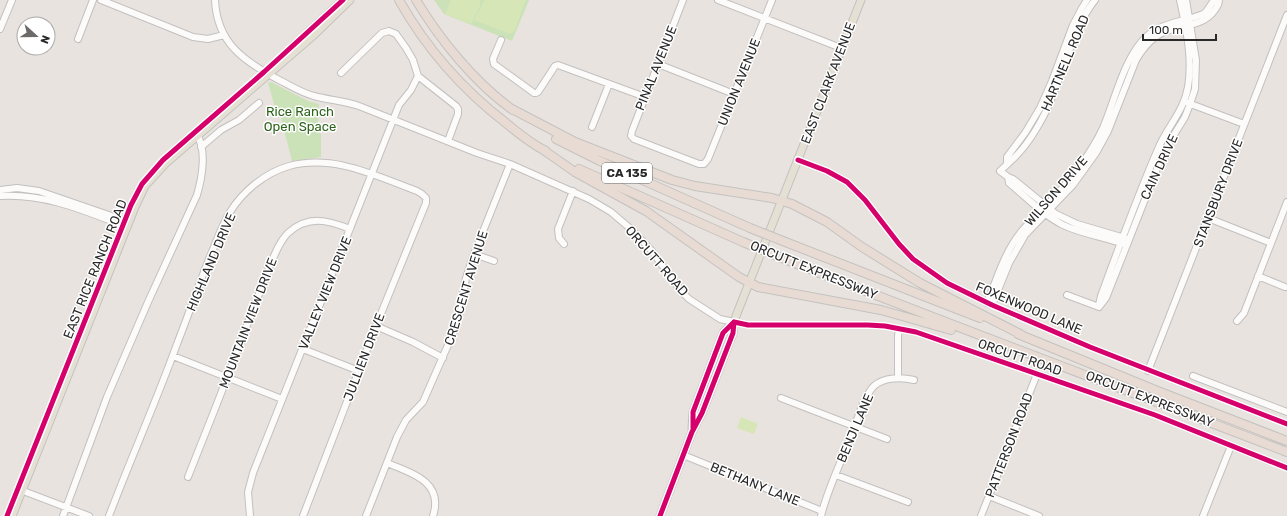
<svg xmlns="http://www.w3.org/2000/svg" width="1287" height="516" font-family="Rubik,sans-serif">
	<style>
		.green { fill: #cbe2b8 }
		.pitch { fill: #d6e6b6 }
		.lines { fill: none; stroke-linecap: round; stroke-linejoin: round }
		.minor-casing { stroke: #c2c0c0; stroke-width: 8 }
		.major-casing { stroke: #c4c2c0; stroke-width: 9 }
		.highway-casing { stroke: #c4c2c0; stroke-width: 10 }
		.minor { stroke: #fcfbfa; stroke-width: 6 }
		.major { stroke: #e5e0d4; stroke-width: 7 }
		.highway { stroke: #e8dbd3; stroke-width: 8 }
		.highway-bridge-casing { stroke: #c4c2c0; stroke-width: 10; stroke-linecap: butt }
		.highway-bridge { stroke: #e8dbd3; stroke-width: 8 }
		.cycleway-casing { stroke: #fff; stroke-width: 8 }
		.cycleway { stroke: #d6006c; stroke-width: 5 }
		.labels { text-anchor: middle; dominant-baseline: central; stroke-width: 3; stroke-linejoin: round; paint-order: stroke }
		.shield { fill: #fff; stroke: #696969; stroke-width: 1 }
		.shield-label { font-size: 12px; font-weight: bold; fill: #292929 }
		.street-label { font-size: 13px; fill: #292929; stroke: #fff }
		.park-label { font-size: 13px; fill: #2d641b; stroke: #fff }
	</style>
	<rect width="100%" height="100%" fill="#e8e3de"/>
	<!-- green -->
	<path class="green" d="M434,0h95l-17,41 -68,-27z
		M271,82l37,19 11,3 -1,28 3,2v23l-29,4 -11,-43 -4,-4 -9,-31z"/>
	<!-- pitch -->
	<path class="pitch" d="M451,0h29v6l-9,18 -26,-10z
		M485,0h41l-12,32 -4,2 -36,-14z
		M741,417l17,7 -4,10 -17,-6z"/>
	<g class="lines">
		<!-- minor casing -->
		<g class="minor-casing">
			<path id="minor" d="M101,0l92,37 15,2 16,-4
				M215,0c2,44 30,62 66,81 10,5 21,12 33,15 15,4 30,5 45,10l118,47 33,11 79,35 22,13 21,18 19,20 31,42 7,7 31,20 28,6h120l17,1 31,6 239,83 132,53
				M683,0l-51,131 -1,5 3,3 65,25h5l4,-5 64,-159
				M718,0l123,48
				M1095,0c-22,28 -29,65 -43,97 -8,21 -23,47 -39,62 -5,5 -8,7 -13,12l8,6 5,2 43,35 21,10 51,15
				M0,29l12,-29
				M78,39l15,-39
				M501,40l-8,19 1,5 40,29h2l2,-1 17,-26 3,-1 87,32
				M658,64l76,30
				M341,73l41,-40 7,-2 7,3 10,14 7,12 5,16 38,30 2,3v5l-10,27
				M1188,103l56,21
				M592,127l17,-43
				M201,147l20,-17 18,-10 20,-17
				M798,160l29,11 20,11 18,18 34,44 14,15 34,24 45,22 98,42 197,77
				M1007,163v-6l18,-24 15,-25 12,-27 21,-56 9,-17 5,-8
				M1008,177l1,6c17,14 34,32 54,42 19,9 41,12 61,19
				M0,190l17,-2 22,3 90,31
				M0,196c45,-3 85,15 127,31
				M1208,218l63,25
				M564,244l-5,-6 -1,-9 15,-38
				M474,254l20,7
				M1258,276l27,11
				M1067,295l32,12
				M987,303c10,-24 17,-50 34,-71 7,-9 17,-18 25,-26 22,-23 43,-48 57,-78 12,-28 21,-71 44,-92 16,-14 37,-14 56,-22l3,-2 8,-12
				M992,305l17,-42 16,-28 48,-50 23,-32 12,-22 28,-71c7,-12 16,-23 28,-28 17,-8 39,-5 50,-21 3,-4 5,-6 5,-11
				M1099,305l2,-9c18,-49 36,-99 57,-147 9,-22 26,-38 30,-62 5,-29 -2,-59 -8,-87
				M1099,307l7,-9 58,-147 21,-34 5,-13 5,-15 1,-29 -10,-60
				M1237,321l7,-8 43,-111
				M376,326l37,16 30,16
				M303,349l56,22
				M173,356l109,43
				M1148,371l139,-356
				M1193,376l94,36
				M898,378v-42l1,-7
				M781,398l106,41
				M683,455l139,56
				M387,463c25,10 57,19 46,53
				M836,475l72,27
				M188,477c18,-46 37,-92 54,-139 9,-23 18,-47 27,-70 5,-12 10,-26 19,-35 20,-18 40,-13 62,-4
				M18,489l71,27
				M989,496l50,20
				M63,516l44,-119 41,-95 49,-107c5,-17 10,-45 0,-60
				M109,516c22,-58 47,-114 68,-172 11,-28 21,-57 32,-85 7,-16 12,-32 21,-47 13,-21 35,-39 59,-46 45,-12 87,10 128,25l5,3 4,4v5l-50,123 -73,190
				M250,516l-2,-24 5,-19 146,-368 12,-15 7,-14
				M366,516l31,-79 9,-17 17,-18 32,-73 5,-18 6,-33 8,-24 36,-90
				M821,516c6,-25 18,-50 28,-74 5,-13 15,-47 25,-56 10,-9 28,-9 40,-6
				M981,516l56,-142
				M1203,516l28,-70"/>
		</g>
		<!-- major casing -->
		<g class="major-casing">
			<path id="major" d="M292,47l51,-47
				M692,429l1,-17 30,-79 11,-11
				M12,516l123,-309 10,-21 21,-23 149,-129 35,-34
				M660,516l32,-84 10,-19 31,-80 1,-11 2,-6 125,-316"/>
		</g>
		<!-- highway casing -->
		<g class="highway-casing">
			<path id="highway" d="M399,0c27,48 63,89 107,123 12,10 25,21 40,28
				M416,0c24,40 59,83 97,110
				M510,108l65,34 97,38 23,6 77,12 20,6 35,18 35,25 58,36 102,52
				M556,139l44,22 150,67
				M542,149l33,23 71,39 93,66 19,10 123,23 70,20
				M579,169l164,73
				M788,243l192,75
				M782,258c167,67 337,129 505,194
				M1018,334l142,58 127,49"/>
		</g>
		<!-- minor -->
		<use href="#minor" class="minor"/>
		<!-- major -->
		<use href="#major" class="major"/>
		<!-- highway -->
		<use href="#highway" class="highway"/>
		<!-- highway-bridge casing -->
		<g class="highway-bridge-casing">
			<path id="highway-bridge" d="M750,228l38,15
				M743,242l39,16"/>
		</g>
		<!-- highway-bridge -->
		<use href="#highway-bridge" class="highway-bridge"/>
		<!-- cycleway casing -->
		<g class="cycleway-casing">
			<path id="cycleway" d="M798,160l29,11 20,11 18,18 34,44 14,15 34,24 45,22 98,42 197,77
				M734,322l14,3h120l17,1 31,6 239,83 132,53
				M693,428v-16l30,-79 11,-11
				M7,516l124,-311 11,-21 21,-24 101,-88 79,-72
				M660,516l32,-84 10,-19 31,-80 1,-11"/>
		</g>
		<!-- cycleway -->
		<use href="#cycleway" class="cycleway"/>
	</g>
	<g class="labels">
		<!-- shield labels -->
		<rect class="shield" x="602" y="163" width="50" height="20" rx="3"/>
		<g class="shield-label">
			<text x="627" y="173">CA 135</text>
		</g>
		<!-- street labels -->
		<g class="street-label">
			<text transform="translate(1065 63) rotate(-67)">HARTNELL ROAD</text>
			<text transform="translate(656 68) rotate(-68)">PINAL AVENUE</text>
			<text transform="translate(739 82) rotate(-68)">UNION AVENUE</text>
			<text transform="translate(828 83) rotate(-69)">EAST CLARK AVENUE</text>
			<text transform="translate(1159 167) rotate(-65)">CAIN DRIVE</text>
			<text transform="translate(1056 191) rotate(-49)">WILSON DRIVE</text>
			<text transform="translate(1218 193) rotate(-69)">STANSBURY DRIVE</text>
			<text transform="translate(657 261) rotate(49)">ORCUTT ROAD</text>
			<text transform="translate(211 262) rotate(-67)">HIGHLAND DRIVE</text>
			<text transform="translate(95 269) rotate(-68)">EAST RICE RANCH ROAD</text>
			<text transform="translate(814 270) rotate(22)">ORCUTT EXPRESSWAY</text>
			<text transform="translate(466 288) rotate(-73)">CRESCENT AVENUE</text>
			<text transform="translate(325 293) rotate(-68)">VALLEY VIEW DRIVE</text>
			<text transform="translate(1029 308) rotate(23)">FOXENWOOD LANE</text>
			<text transform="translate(248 323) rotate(-69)">MOUNTAIN VIEW DRIVE</text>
			<text transform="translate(364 357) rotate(-69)">JULLIEN DRIVE</text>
			<text transform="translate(1020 357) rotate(19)">ORCUTT ROAD</text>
			<text transform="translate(1150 399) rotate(21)">ORCUTT EXPRESSWAY</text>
			<text transform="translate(855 428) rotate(-67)">BENJI LANE</text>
			<text transform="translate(1009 445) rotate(-69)">PATTERSON ROAD</text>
			<text transform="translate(755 484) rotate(22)">BETHANY LANE</text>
		</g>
		<!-- park labels -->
		<g class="park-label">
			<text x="300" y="111">Rice Ranch<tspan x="300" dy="15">Open Space</tspan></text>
		</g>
	</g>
	<!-- north arrow -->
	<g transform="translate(36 36) rotate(111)"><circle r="19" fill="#ffffff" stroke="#a9a9a9"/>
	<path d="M0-3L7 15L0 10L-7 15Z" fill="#6c6a68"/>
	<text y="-6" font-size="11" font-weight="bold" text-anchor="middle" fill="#292929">N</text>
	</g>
	<!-- scale -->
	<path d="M1143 34v6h73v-6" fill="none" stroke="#292929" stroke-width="2"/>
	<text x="1149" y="34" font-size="12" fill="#292929" stroke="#ffffff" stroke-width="3" paint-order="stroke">100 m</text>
</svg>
